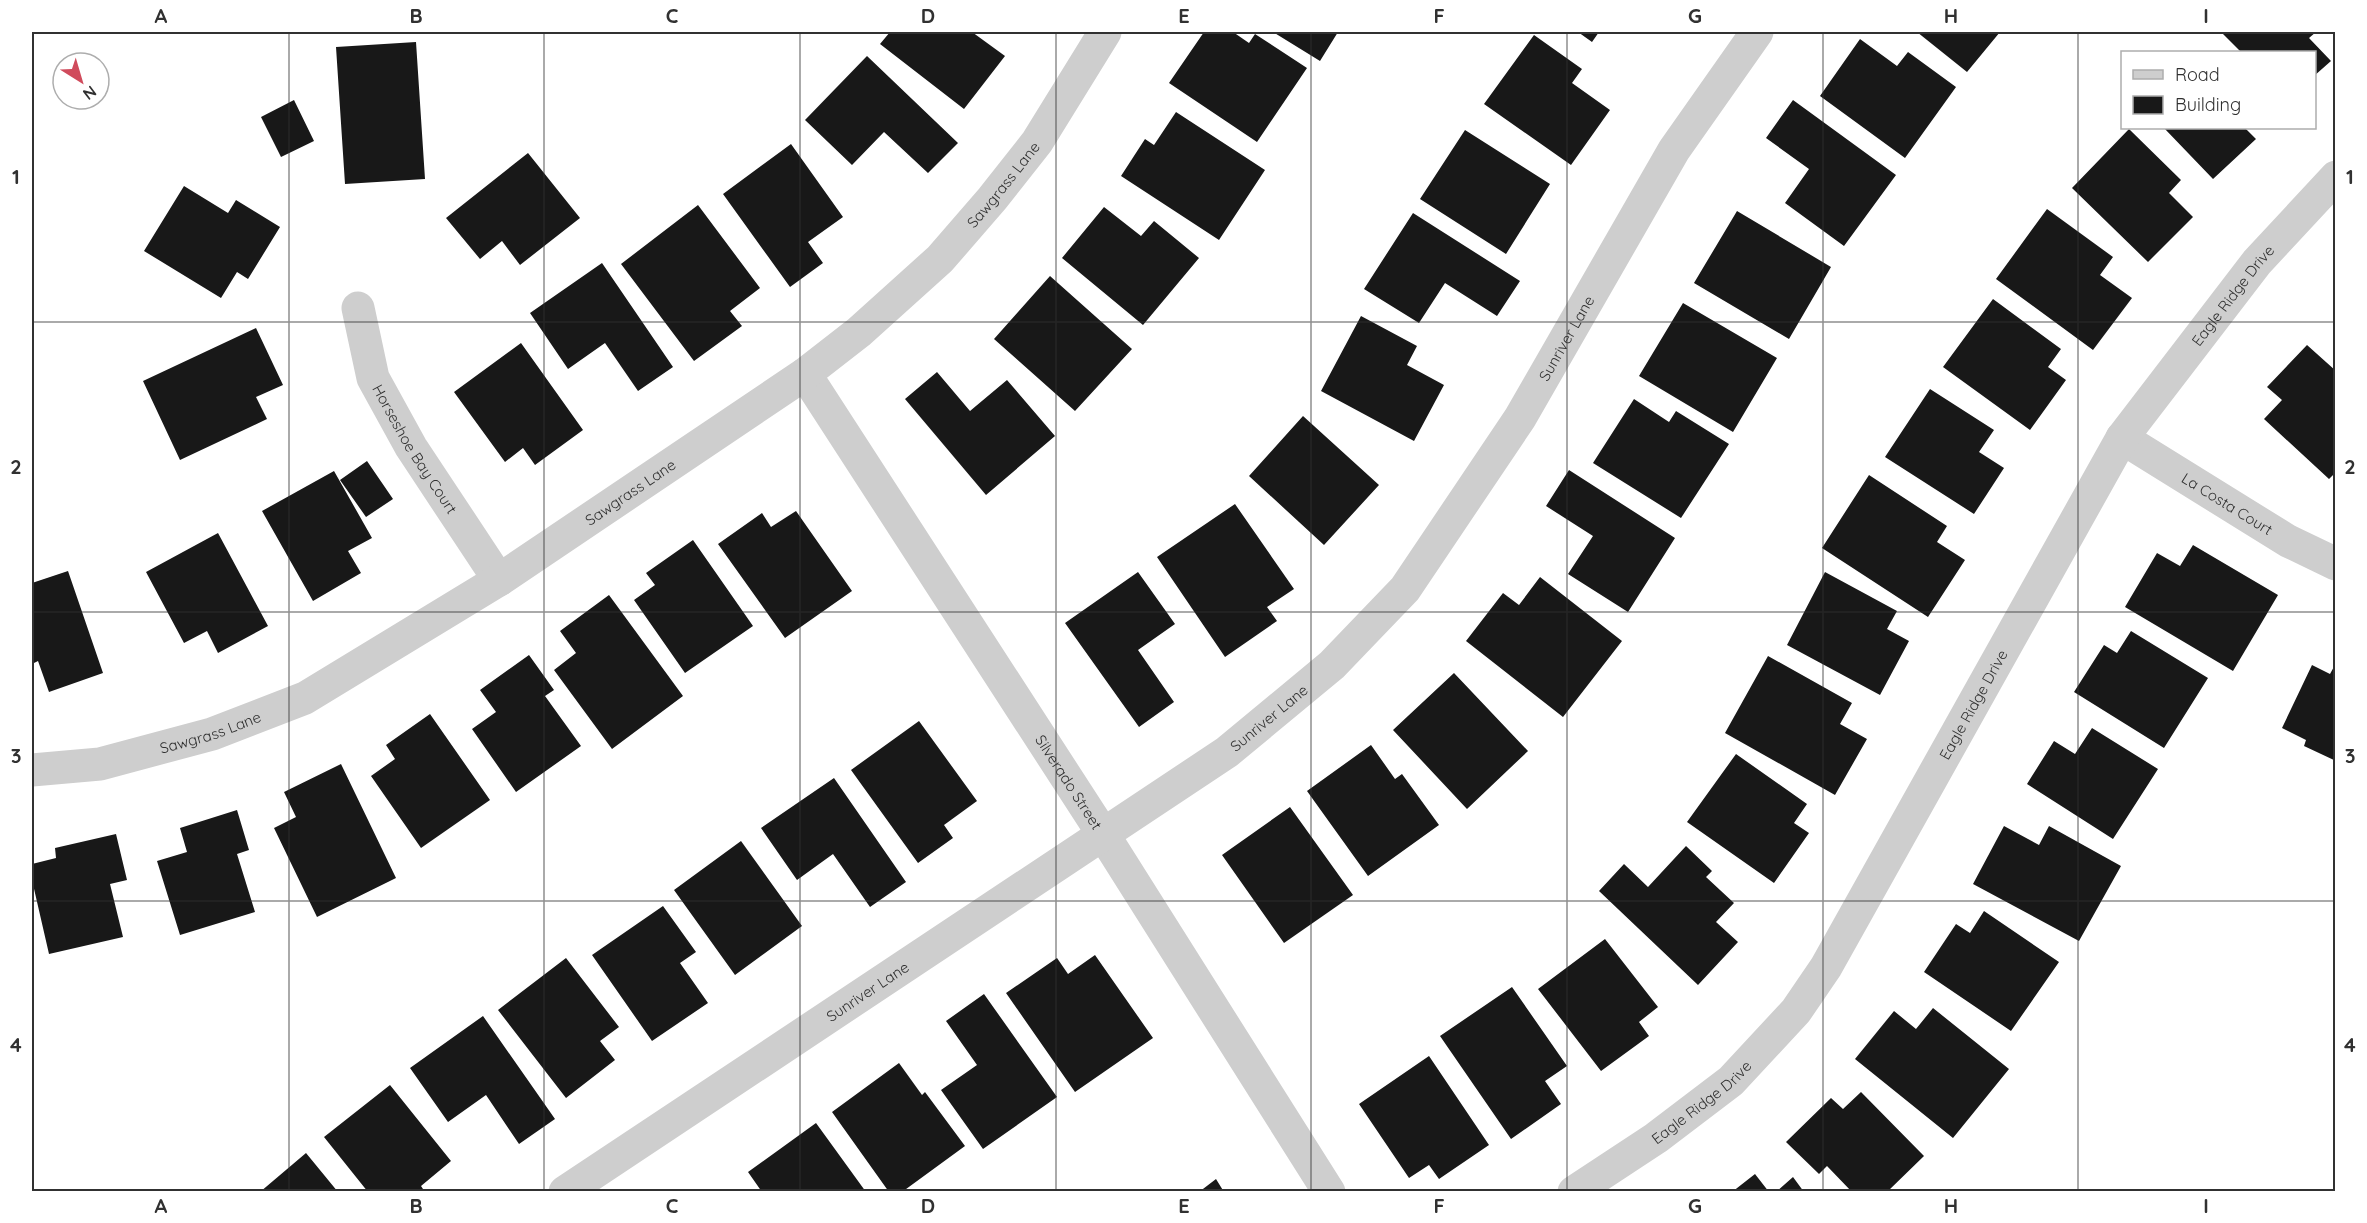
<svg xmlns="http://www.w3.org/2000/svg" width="2367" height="1223" font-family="Quicksand,sans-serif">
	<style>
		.building { fill: #181818 }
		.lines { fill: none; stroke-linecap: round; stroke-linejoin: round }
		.street { stroke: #cecece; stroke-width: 33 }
		.grid { fill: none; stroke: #313131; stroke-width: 1.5; stroke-opacity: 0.55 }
		.labels { text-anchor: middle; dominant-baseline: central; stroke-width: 6; stroke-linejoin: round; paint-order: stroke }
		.street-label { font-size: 15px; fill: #313131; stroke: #fff }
		.neatline { fill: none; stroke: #313131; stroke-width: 2 }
		.grid-label { font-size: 20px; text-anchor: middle; font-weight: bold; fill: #313131 }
	</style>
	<rect width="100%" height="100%" fill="#fff"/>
	<!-- building -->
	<path class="building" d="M890,32h82l33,24 -41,53 -84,-65z
		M1204,32h29l16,11 6,-9 52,34 -50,74 -88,-59z
		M1273,32h65l-18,29z
		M1578,32h21l-7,10z
		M1917,32h83l-33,40z
		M2221,32h95l-7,6 22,23 -17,15v-24h-73z
		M1534,35l48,34 -10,14 38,27 -39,55 -87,-61z
		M1860,39l37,27 11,-14 48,35 -51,71 -85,-62z
		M416,42l9,137 -80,5 -9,-137z
		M867,56l91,87 -30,30 -44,-41 -32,33 -47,-45z
		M294,100l20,41 -33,16 -20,-40z
		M1793,100l103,75 -52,71 -59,-43 24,-34 -43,-31z
		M1176,112l89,58 -46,70 -98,-64 24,-37 9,6z
		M2164,128h81l11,11 -43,40z
		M2129,129l52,51 -12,13 24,24 -45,45 -76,-74z
		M1465,130l85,54 -44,70 -86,-55z
		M791,144l52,73 -35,25 15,21 -33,24 -67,-93z
		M528,153l52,65 -60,47 -18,-24 -22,18 -34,-41z
		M184,186l44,27 8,-13 44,27 -32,52 -11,-7 -16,26 -77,-47z
		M698,205l62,83 -30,23 12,15 -48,35 -73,-97z
		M1104,207l37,29 13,-15 45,37 -56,67 -81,-67z
		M2047,209l66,48 -13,18 32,23 -39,52 -97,-71z
		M1737,211l94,56 -42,72 -95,-56z
		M1413,213l107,68 -23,35 -52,-33 -26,40 -55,-34z
		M602,263l71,104 -35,24 -33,-48 -37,26 -38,-56z
		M1050,276l82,73 -57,62 -81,-72z
		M1993,299l68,50 -13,18 18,13 -36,50 -87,-63z
		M1683,303l94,55 -44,74 -94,-56z
		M1361,316l56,30 -10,19 37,20 -30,56 -93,-50z
		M256,328l27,57 -27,12 11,22 -87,41 -37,-79z
		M521,343l62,87 -48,35 -12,-17 -18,14 -51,-70z
		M2307,345l29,26v101l-7,7 -65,-60 18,-19 -15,-13z
		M937,372l33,39 37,-31 48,56 -69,59 -81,-96z
		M1930,389l64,41 -15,22 25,16 -30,46 -89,-57z
		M1634,399l35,23 7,-11 53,33 -48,74 -88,-55z
		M1303,416l76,69 -55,60 -75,-69z
		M367,461l26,38 -27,18 -26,-37z
		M1569,470l106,68 -47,74 -60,-38 25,-38 -47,-30z
		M334,471l38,67 -24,13 13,22 -48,28 -51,-90z
		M1869,475l78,51 -10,16 28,18 -37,57 -106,-69z
		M1235,504l59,85 -27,18 10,14 -52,36 -68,-100z
		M796,511l56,80 -67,47 -67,-94 44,-31 9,14z
		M218,533l50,93 -50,27 -11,-22 -23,12 -38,-71z
		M693,540l60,86 -68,47 -51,-73 21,-15 -9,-12z
		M2193,545l85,50 -45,76 -108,-64 32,-54 23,13z
		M68,571l35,102 -54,19 -11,-31 -6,3v-81z
		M1138,572l37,52 -37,26 36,52 -35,25 -74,-104z
		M1825,572l72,39 -10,18 22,12 -29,54 -93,-50z
		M1540,577l82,64 -59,76 -97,-76 37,-48 16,12z
		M609,595l74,101 -71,53 -58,-79 22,-17 -16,-22z
		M2131,631l77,47 -44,70 -90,-56 30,-47 13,8z
		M529,655l25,35 -9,6 36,50 -65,46 -44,-63 24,-17 -16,-22z
		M1768,656l84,47 -12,21 27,15 -32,56 -110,-62z
		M2336,663v98l-32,-15 2,-6 -24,-12 30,-63 18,9z
		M1454,673l74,78 -61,58 -74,-79z
		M430,714l60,86 -69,48 -50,-72 24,-17 -9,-14z
		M919,721l58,80 -33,24 9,13 -35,25 -67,-93z
		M2092,728l66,41 -45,70 -86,-55 27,-43 21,13z
		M1371,745l24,34 7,-5 37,51 -71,51 -61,-85z
		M1736,754l71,50 -13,19 15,10 -35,50 -87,-61z
		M341,764l55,114 -79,39 -43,-89 22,-11 -12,-25z
		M834,778l72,104 -36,25 -37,-53 -36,26 -36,-52z
		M1290,807l63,88 -69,48 -62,-88z
		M237,810l12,40 -12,4 18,58 -75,23 -23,-74 30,-9 -7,-24z
		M2004,826l35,19 10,-19 72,40 -42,75 -106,-57z
		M116,834l11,46 -17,4 13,53 -74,17 -17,-74v-16l24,-6 -1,-10z
		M741,841l61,85 -67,49 -61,-85z
		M1686,846l26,25 -6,6 28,26 -18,19 22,20 -40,43 -99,-94 25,-27 24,23z
		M663,906l33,46 -16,11 28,40 -56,38 -60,-86z
		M1984,911l75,51 -48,69 -87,-59 32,-48 14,9z
		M1605,939l53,68 -19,15 10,14 -48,35 -63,-82z
		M1095,955l58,83 -78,54 -69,-99 51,-35 11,16z
		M566,958l53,69 -19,14 15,19 -49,38 -68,-88z
		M1512,987l55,79 -22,15 16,23 -50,35 -71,-103z
		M984,994l73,103 -74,52 -42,-59 36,-25 -31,-44z
		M1933,1008l76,61 -56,69 -98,-79 39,-48 22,18z
		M483,1016l72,103 -36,25 -33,-49 -38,27 -38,-54z
		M1429,1056l60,89 -50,34 -10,-14 -20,13 -50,-74z
		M899,1063l23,32 3,-3 40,54 -63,46h-13l-57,-80z
		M390,1085l61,76 -30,25 4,6h-57l-44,-55z
		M1861,1092l63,64 -37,36h-35l-25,-26 -8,8 -33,-32 45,-44 12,11z
		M816,1123l50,69h-104l-14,-20z
		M306,1153l32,39h-78z
		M1755,1174l14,18h-37z
		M1793,1177l11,15h-28z
		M1216,1179l8,13h-25z"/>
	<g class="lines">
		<!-- street -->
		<g class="street">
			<path id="s1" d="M358,308l15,70 38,69 88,133"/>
			<path id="s2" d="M805,374l298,460 226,358"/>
			<path id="s3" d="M2122,438l166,103 48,23"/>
			<path id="s4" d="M32,770l68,-6 112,-30 93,-36 194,-118 306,-206 54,-42 81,-73 52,-60 45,-57 68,-110"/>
			<path id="s5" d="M565,1192l662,-440 105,-87 73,-76 115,-171 154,-268 83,-118"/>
			<path id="s6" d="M1574,1192l82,-54 75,-57 65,-70 30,-44 296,-529 135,-176 79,-85"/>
		</g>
	</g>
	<!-- grid -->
	<path class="grid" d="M289,32v1160M544,32v1160M800,32v1160M1056,32v1160M1311,32v1160M1567,32v1160M1823,32v1160M2078,32v1160M32,322h2304M32,612h2304M32,901h2304"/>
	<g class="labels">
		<!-- street labels -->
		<g class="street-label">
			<text stroke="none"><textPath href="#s4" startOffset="1155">Sawgrass Lane</textPath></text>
			<text stroke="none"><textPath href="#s6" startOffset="1128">Eagle Ridge Drive</textPath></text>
			<text stroke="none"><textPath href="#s5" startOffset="1335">Sunriver Lane</textPath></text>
			<text stroke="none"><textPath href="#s1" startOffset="154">Horseshoe Bay Court</textPath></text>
			<text stroke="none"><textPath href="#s4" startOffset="669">Sawgrass Lane</textPath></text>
			<text stroke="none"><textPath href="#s3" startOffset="124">La Costa Court</textPath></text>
			<text stroke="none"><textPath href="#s6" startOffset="642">Eagle Ridge Drive</textPath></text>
			<text stroke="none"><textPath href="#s5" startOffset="849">Sunriver Lane</textPath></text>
			<text stroke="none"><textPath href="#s4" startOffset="183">Sawgrass Lane</textPath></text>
			<text stroke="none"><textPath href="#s2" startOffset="486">Silverado Street</textPath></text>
			<text stroke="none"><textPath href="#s5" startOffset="363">Sunriver Lane</textPath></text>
			<text stroke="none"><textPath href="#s6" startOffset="156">Eagle Ridge Drive</textPath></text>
		</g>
	</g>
	<!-- border -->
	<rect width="2367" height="1223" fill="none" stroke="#ffffff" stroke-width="66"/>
	<!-- legend -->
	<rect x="2121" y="51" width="195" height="78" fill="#ffffff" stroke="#adadad" stroke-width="1.5"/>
	<rect x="2133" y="70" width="30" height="9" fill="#cecece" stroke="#adadad" stroke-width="1.5"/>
	<text x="2175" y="81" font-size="18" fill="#313131">Road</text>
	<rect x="2133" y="96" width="30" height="18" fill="#181818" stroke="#adadad" stroke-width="1.5"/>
	<text x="2175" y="111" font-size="18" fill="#313131">Building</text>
	<!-- north arrow -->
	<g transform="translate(81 81) rotate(143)"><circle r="28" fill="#ffffff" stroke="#adadad" stroke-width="1.5"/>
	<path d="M0-4.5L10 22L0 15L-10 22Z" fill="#d04b5c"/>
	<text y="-9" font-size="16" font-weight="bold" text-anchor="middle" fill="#313131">N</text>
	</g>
	<rect x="33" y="33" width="2301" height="1157" class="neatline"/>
	<g class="grid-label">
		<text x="161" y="23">A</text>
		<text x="416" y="23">B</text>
		<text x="672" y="23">C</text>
		<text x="928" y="23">D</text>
		<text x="1184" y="23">E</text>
		<text x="1439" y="23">F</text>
		<text x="1695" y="23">G</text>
		<text x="1951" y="23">H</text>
		<text x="2206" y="23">I</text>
		<text x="16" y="184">1</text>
		<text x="2350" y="184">1</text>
		<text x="16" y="474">2</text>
		<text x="2350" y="474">2</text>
		<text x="16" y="763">3</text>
		<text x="2350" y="763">3</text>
		<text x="16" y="1052">4</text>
		<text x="2350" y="1052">4</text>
		<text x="161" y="1213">A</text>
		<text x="416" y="1213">B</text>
		<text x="672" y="1213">C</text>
		<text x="928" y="1213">D</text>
		<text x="1184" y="1213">E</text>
		<text x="1439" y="1213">F</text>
		<text x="1695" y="1213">G</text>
		<text x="1951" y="1213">H</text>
		<text x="2206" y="1213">I</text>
	</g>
</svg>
